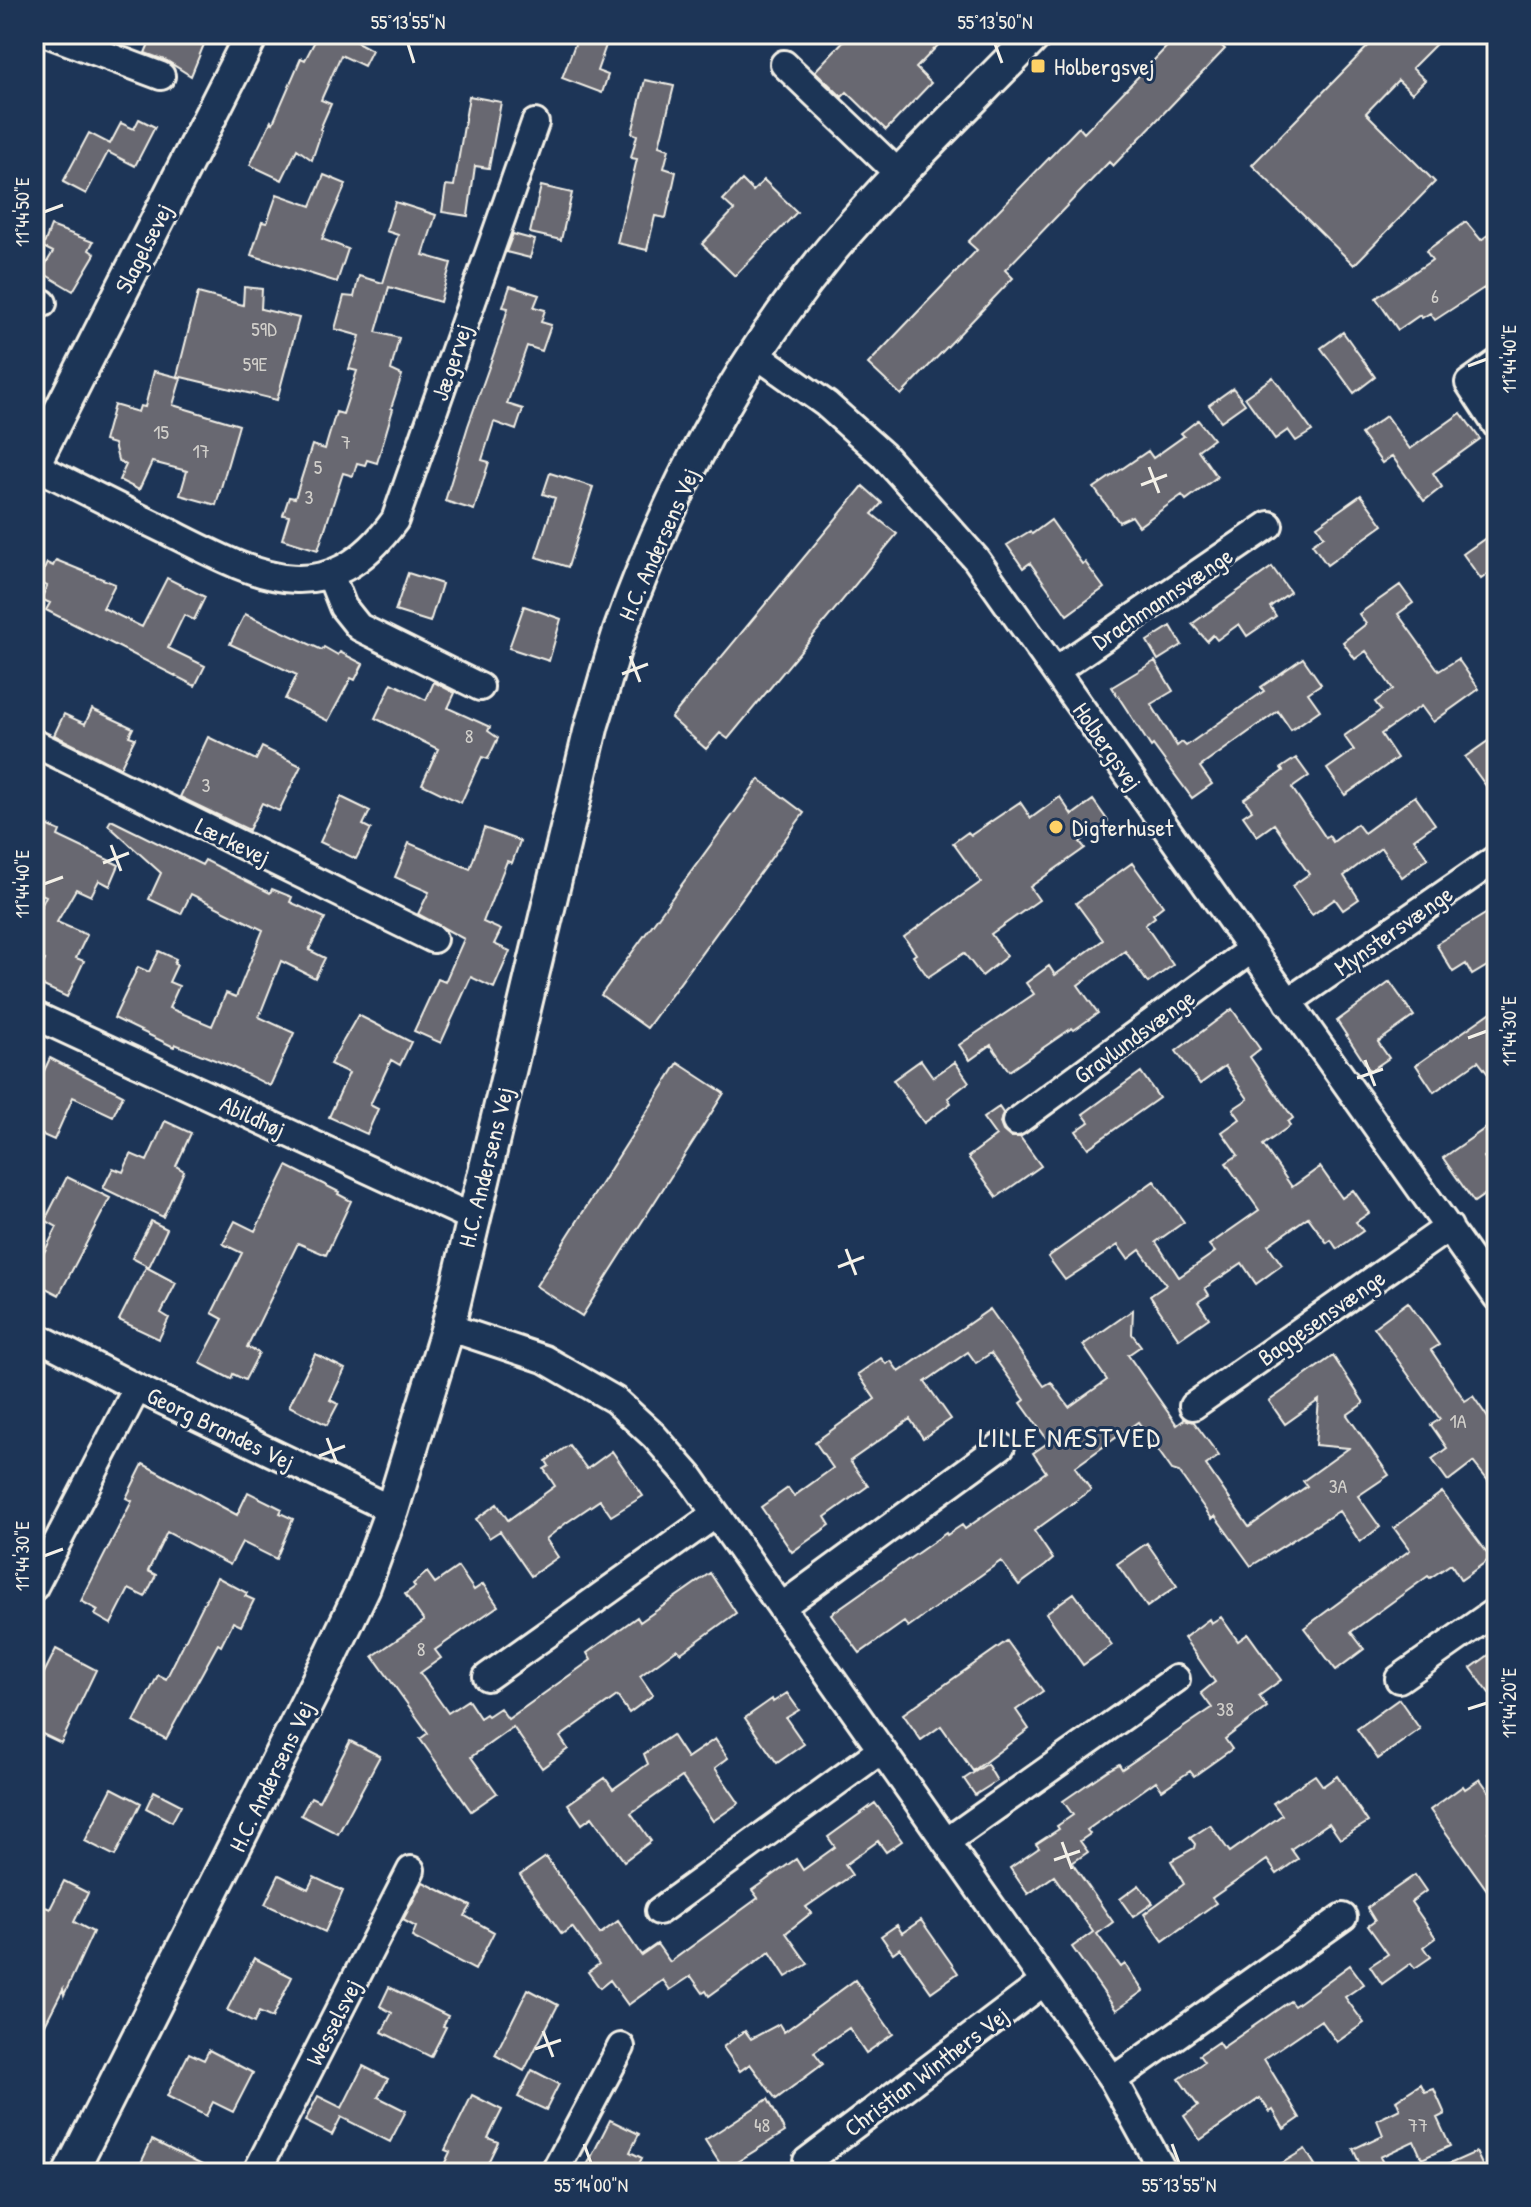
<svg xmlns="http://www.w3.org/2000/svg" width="1531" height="2207" font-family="'Patrick Hand',sans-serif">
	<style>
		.building { fill: #686871; stroke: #f4f1e8; stroke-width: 2 }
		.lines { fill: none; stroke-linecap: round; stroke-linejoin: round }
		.minor-casing { stroke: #f4f1e8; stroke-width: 32 }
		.tertiary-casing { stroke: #f4f1e8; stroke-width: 38 }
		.minor { stroke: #1d3557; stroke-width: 26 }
		.tertiary { stroke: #1d3557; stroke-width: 32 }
		.ticks { fill: none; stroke: #f4f1e8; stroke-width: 3 }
		.poi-dot { fill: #ffd166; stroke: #1d3557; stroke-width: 3 }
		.labels { text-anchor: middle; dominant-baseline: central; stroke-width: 6; stroke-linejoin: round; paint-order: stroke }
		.number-label { font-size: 20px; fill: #d1cfca }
		.poi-label { font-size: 24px; fill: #f4f1e8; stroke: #1d3557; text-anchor: start }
		.street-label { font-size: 24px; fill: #f4f1e8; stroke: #1d3557 }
		.quarter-label { font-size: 28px; letter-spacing: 2px; fill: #f4f1e8; stroke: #1d3557 }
		.neatline { fill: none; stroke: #f4f1e8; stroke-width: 3 }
		.ticks-label { font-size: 20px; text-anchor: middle; fill: #f4f1e8 }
	</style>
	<rect width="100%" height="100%" fill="#1d3557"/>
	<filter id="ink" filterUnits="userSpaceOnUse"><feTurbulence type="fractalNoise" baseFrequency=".0125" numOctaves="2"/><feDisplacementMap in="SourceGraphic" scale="16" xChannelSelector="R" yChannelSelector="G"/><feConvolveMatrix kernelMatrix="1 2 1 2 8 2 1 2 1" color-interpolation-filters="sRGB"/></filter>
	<g filter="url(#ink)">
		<!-- building -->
		<path class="building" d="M153,34h36l16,8 -14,34 -24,-15 -22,-8z
			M300,34h58l-3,7 17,9 -8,16 -23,-11 -20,45 10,4 -11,25 2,1 -10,30 -15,-11 -15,31 -32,-15 21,-44 2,2 28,-65 4,2 10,-19z
			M579,34h31l-13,37 11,4 -6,18 -40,-15z
			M850,34h99l-33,34 15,15 -45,47 -39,-38 -5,5 -27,-26z
			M1179,34h30l16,15 -112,117 -4,-4 -104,108 8,8 -112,117 -33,-31 109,-114 -9,-8 111,-115 5,6z
			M1380,34h66l-34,34 13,12 -13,13 -14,-13 -32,33 69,69 -81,83 -102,-100z
			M645,80l29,6 -15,60 10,3 -5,19 12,4 -10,46 -11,-2 -8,34 -30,-7 20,-84 -6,-1 6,-23 -5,-2z
			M469,96l32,6 -12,66 -14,-2 -7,50 -26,-4 4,-27 8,1z
			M139,119l16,8 -20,39 -27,-14 -22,42 -23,-12 26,-49 21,11 11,-21 13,6z
			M324,175l22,9 -24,55 26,10 -11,33 -86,-27 11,-33 5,1 10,-29 34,12z
			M742,180l11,11 11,-11 33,32 -62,64 -33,-32 32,-34 -11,-10z
			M541,186l31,7 -11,47 -31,-7z
			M395,202l41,13 -13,40 28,8 -11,39 -51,-15 -13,45 23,6 -8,32 11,5 -11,33 2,1 -16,54 -10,-3 -2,5 -8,-2 -4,13 -10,-3 -25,77 -36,-11 7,-23 -6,-1 6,-18 6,1 17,-53 13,4 11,-37 7,2 14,-43 -8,-2 11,-33 -25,-7 9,-33 10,1 5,-21 24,7 15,-48 -12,-4z
			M1466,222l15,18 7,-5 9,14v57l-13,-18 -49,32 -5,-7 -8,5 -2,-3 -22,15 -22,-32 56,-38 -6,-9z
			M51,226l42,16 -4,8 6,4 -22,37 -32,-19 12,-20 -10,-5z
			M513,234l22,6 -5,18 -24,-6z
			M510,286l29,9 -5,12 11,3 -4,12 10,3 -9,26 -15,-5 -20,58 16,5 -7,21 -22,-8 -12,38 7,2 -15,48 -29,-9 23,-75 32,-90 8,-28 -5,-1z
			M244,287l18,2 -1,20 38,9 -22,82 -100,-24 21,-83 45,12z
			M1343,332l32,45 -21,16 -33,-45z
			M154,371l27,7 -8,27 66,20 -23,80 -36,-10 7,-24 -35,-9 -13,28 -20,-10 7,-15 -8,-5 -4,-16 -10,-3 10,-36 24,7 2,-6 5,1z
			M1273,377l39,54 -16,10 -8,-11 -13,9 -30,-42z
			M1233,388l12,16 -24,17 -12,-16z
			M1461,413l19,26 -47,34 9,14 -18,14 -32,-45 -10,7 -21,-29 25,-18 24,33z
			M1198,420l15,19 -15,11 19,27 -31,23 -4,-5 -43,31 -7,-10 -13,6 -25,-34 54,-37 5,7 31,-22 -3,-3z
			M550,473l43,14 -25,80 -32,-10 19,-59 -12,-4z
			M863,486l19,17 -10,11 25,20 -169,205 -8,-6 -14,16 -35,-31z
			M1361,495l22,30 -56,40 -15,-21 12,-8 -7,-10z
			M1051,520l31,44 3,-2 19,26 -37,27 -37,-52 -7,5 -16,-23 23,-14 2,3z
			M1497,530v37l-16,12 -18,-25z
			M56,560l59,24 -12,24 39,19 25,-49 38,19 -11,23 -10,-5 -16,33 37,18 -10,20 -149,-76 4,-7 -9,-4 6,-13 -9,-4 9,-19 6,3z
			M1272,567l18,25 -20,15 6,9 -29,20 -8,-12 -22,16 -4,-5 -6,6 -15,-17z
			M408,573l34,11 -12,38 -35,-11z
			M1400,585l13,18 -15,11 41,57 19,-12 21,30 -46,33 -12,-16 -40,28 16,24 -52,37 -18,-26 27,-19 -10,-14 37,-26 -6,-8 18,-13 -27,-38 -11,8 -12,-17 23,-18 -7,-10z
			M524,606l37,13 -12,42 -40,-13z
			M245,614l77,36 2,-3 14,8 2,-3 23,12 -8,16 -4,-2 -23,43 -43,-22 12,-24 -67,-31z
			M1171,626l11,19 -24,15 -11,-19z
			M1303,658l18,26 -13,9 12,17 -29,20 -13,-19 -78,56 12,17 -20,14 -39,-53 -2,2 -39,-60 43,-26 18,30 -22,13 26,42 5,-4 4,4 78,-55 -3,-4z
			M434,682l21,11 -7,15 42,19 -2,4 10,7 -10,21 -6,-2 -21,46 -39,-19 16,-35 -63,-31 17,-35 34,17z
			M92,709l41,19 -4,8 6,2 -15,30 -66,-33 10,-21 21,10z
			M208,737l48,23 6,-13 39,19 -22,45 -17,-8 -13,27 -69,-33z
			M1488,741l9,13v47l-32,-44z
			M1296,758l13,18 -17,12 34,50 3,-2 4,6 24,-18 7,9 51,-37 20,28 -21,15 14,19 -26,19 -21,-29 -37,28 15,23 -16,11 -8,-11 -23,16 -20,-29 17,-12 -35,-50 -17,12 -14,-20 9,-6 -8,-11 39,-28 -2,-3z
			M759,779l45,34 -157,215 -46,-33z
			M341,797l29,14 -7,14 8,4 -15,30 -36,-17z
			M1060,797l12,18 21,-15 15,21 -28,21 5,6 -55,39 9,13 -48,34 16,22 -25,20 -18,-23 -36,24 -15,-21 3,-2 -12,-17 77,-55 -28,-39 15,-11 3,3 49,-33 11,16z
			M34,819l26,12 -2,5 61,29 -9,21 -11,-6 -8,16 -15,-7 -19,33 30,13 -11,23 8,3 -17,36 -32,-15 10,-22 -11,-5v-34l12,-25 -12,-5 7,-23 -7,-4z
			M111,820l91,45 3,-5 65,33 2,-4 20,8 -2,5 35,16 -16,32 16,8 -10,20 -34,-17 -22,56 35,16 -24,53 -40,-20 -55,-22 -1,3 -60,-29 24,-51 11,5 10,-21 17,8 -2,5 3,1 -8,17 10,4 -10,22 43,18 14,-33 10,4 27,-67 -72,-36 -10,20 -32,-15 12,-26 -53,-48z
			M484,828l36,13 -8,22 -5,-2 -24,61 18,8 -7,14 16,7 -16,37 -23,-11 -30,66 -27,-12 24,-52 7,3 19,-43 -46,-25 11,-22 -34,-15 14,-34 61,26z
			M1132,863l31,43 -10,8 2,3 -10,8 28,40 -25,18 -23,-32 -47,34 20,28 -24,17 -2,-2 -63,43 -18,-26 -21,15 -11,-15 75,-51 -8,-11 23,-17 6,9 48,-35 -27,-37z
			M1497,907v53l-25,15 -6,-11 -13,8 -17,-28z
			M1390,982l24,34 -36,26 11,16 -19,13 -33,-50z
			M1497,1008v78l-19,-25 -44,31 -18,-27z
			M1232,1009l28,40 -10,8 43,61 -5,4 2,4 -27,19 29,42 28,-20 22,31 11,-8 16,23 -13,9 7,9 -26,18 -6,-9 -4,3 -19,-26 -40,28 14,20 -26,19 -14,-21 -37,25 4,7 -11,7 11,16 -30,21 -29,-43 16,-11 -26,-35 -12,9 -10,-14 -53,35 -17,-23 106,-76 30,41 -28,20 23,35 36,-25 -6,-7 50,-35 -33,-47 12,-8 -16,-23 18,-13 -7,-10 15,-10 -23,-33 -25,18 -24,-33z
			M358,1015l53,27 -11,23 -9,-5 -21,45 8,4 -11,25 -38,-17 20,-44 -19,-9z
			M50,1058l73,37 -10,21 -40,-19 -19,43 -20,-9v-11l6,-14 -6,-3v-11z
			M921,1060l12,17 22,-15 14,20 -21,16 3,5 -27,20 -31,-43z
			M678,1063l46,30 -142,223 -46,-30z
			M1141,1072l18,26 -71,50 -12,-17 13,-9 -6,-8z
			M999,1107l4,6 -3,10 3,8 7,6h10l21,29 -44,31 -29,-40 28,-21 -13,-18z
			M1497,1120v28l-13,9 13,19v10l-23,16 -31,-44z
			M165,1121l26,12 -15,33 8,5 -21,46 -60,-29 10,-20 10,4 8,-18 16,7z
			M287,1166l52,26 -1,2 13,7 -25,54 -28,-12 -51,104 12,6 -14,27 -12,-6 -2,5 -31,-16 23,-44 -11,-6 30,-60 -19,-9 12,-23 20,10z
			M67,1177l43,21 -51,97 -25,-13v-10l23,-45 -12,-7z
			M151,1221l16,8 -18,38 -17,-9z
			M146,1267l30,16 -15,30 8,5 -10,21 -40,-19z
			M1408,1302l31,43 -8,5 34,51 8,-5 24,35v61l-24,-30 -25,19 -16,-22 15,-11 -16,-23 9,-6 -66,-92z
			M990,1309l54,77 7,-4 18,25 38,-27 -24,-35 50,-35 -1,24 9,12 -13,9 49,70 8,-6 9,3 25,34 -13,9 43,62 58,-41 -4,-5 46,-33 -34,-3 4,-45 -34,24 -16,-23 64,-45 31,47 -17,12 42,60 -31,21 22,31 -20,15 -21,-31 -88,55 -36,-50 -3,3 -33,-47 -7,-2 -34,-48 -63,45 16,23 -57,41 19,28 -8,7 -26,19 -18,-24 -93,66 -4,-5 -44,31 -29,-39 115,-81 1,2 15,-10 3,4 81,-57 -13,-19 16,-11 -28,-39 4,-3 -34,-47 -15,10 -8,-11 -43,30 26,37 -28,19 -13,-19 -60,42 18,25 -43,31 5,8 -38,27 -31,-45 27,-19 6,8 39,-28 -18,-26 60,-43 -17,-25 23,-16 5,6 5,-3 8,11z
			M315,1354l30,15 -15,31 8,4 -11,21 -38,-19z
			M569,1445l18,24 25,-18 31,45 -32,20 -11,-16 -34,23 -20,16 12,18 -27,19 -31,-45 -11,7 -13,-19 21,-15 11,16 47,-34 -11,-17 5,-3 -3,-5z
			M143,1464l94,51 11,-23 34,17 -2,4 13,6 -17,40 -34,-17 -12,23 -63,-33 -19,39 8,4 -11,22 -16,-8 -18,35 -16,-9 3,-5 -17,-9 51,-100 -6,-3z
			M1442,1492l49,66 -30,22 -10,-16 -21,14 -2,-2 -77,56 13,17 -28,21 -32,-42 106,-78 -16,-22z
			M1147,1543l30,43 -30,21 -30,-43z
			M458,1567l16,23 9,-6 15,22 -63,44 6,8 -21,15 28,40 20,-13 12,18 6,-4 2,2 12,-8 8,11 83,-59 -4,-7 50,-36 3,5 70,-49 26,40 -55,40 -4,-4 -37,27 13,19 -24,18 -12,-17 -57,41 8,12 -26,19 -29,-41 -42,30 26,36 -26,18 -51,-72 8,-6 -55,-77 51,-35 -19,-27 10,-7 -2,-3 14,-12 8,11z
			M217,1577l30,16 -2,3 9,4 -13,26 -8,-4 -12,24 -3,-2 -52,95 -32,-17 24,-47 8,4z
			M1074,1593l38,52 -29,20 -37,-52z
			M1221,1617l17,24 10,-7 33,46 -22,16 8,11 -42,32 7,10 -38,27 -4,-5 -28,19 -6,-9 -69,49 3,4 -10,7 8,11 -16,11 41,59 -16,12 24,33 4,-3 18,27 -27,19 -44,-63 21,-15 -39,-56 -26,18 -18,-26 29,-20 -3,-4 23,-15 -2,-3 16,-11 -10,-14 45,-31 11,-6 3,5 90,-61 -11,-15 14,-11 -31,-44 25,-19 2,4z
			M1007,1641l36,50 -27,19 13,19 -56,42 -32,-45 -20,14 -18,-26z
			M56,1649l40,21 -35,73 -27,-13 9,-18 -9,-5v-14z
			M1497,1649v55l-26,-36z
			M787,1693l12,17 -13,8 18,26 -27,19 -32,-45 27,-19 1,3z
			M1399,1699l21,30 -42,30 -21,-30z
			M672,1735l15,23 28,-19 13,19 -13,10 24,35 -26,18 -31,-44 -51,36 20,28 -27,20 -32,-44 -10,7 -14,-20 37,-26 8,11 35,-25 -4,-10z
			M350,1741l30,15 -42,78 -37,-19 10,-18 8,4z
			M987,1764l10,17 -22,14 -11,-16z
			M1315,1775l8,11 14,-10 31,46 -28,17 -11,-16 -38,26 7,10 -21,15 -10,-14 -55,38 4,5 -53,38 -19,-27 40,-30 -13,-23 23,-13 1,-4 -5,-6 20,-13 20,27 52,-37 -9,-12z
			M1480,1779l17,24v23l-9,6 9,14v58l-67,-94 33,-24 2,3z
			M112,1788l29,15 -26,53 -30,-15z
			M154,1791l27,14 -9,17 -26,-14z
			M875,1803l27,38 -16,11 -8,-11 -33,24 7,10 -46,32 5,6 -25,20 22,31 -22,13 -16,-25 -61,44 -3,-5 -3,2 -12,-17 -21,14 -7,-10 -35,25 -18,-25 -10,8 -12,-16 11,-8 -27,-37 -10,7 -42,-59 26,-18 54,77 18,-13 23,34 16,-11 13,18 88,-64 -6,-8 44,-31 7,11 32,-23 -7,-10z
			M279,1875l29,14 6,-12 29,14 -18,41 -60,-28z
			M1415,1875l11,16 -15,11 25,36 -12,9 7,10 -16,11 -4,-5 -29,21 -12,-18 18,-12 -20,-28 7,-5 -8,-13z
			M64,1881l24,12 -14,29 19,10 -29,63 -1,-6 -29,57v-144l16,7z
			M423,1882l48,24 -6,10 29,16 -19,38 -63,-33 4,-10 -13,-7z
			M1139,1885l14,18 -20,14 -13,-18z
			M921,1920l37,53 -27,19 -31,-44 -7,5 -12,-17 16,-11 5,8z
			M254,1958l38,19 -20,41 -13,-6 -5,11 -27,-13z
			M1350,1965l14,19 -19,13 19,26 -27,19 -16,-22 -57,39 36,59 -16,11 -11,-19 -3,2 -10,-14 -60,42 -16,-24 14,-10 -19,-27 25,-17 -5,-7 19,-13 4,6 68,-47 4,5z
			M855,1980l38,54 -27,19 -17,-25 -35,24 9,12 -47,35 -26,-35 -10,7 -17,-24 22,-16 6,8 28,-15 5,8z
			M389,1987l59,29 -5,10 3,1 -15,30 -49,-25 10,-19 -12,-7z
			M528,1989l30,16 -34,66 -29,-16z
			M209,2050l44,23 -20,39 -20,-10 -7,14 -39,-20 22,-43 15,7z
			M363,2066l25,13 -10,18 28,14 -16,31 -49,-25 -9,18 -27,-14 13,-25 24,12z
			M532,2070l27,14 -13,26 -28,-13z
			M1421,2084l4,8 9,-3 11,25 -8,4 13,28 -28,13 -8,-18 -34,16 5,10 -12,6h-9l-11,-24 30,-14 -6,-15 23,-11 -4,-9z
			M472,2095l30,15 -14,28 10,4 -15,31h-43l10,-21 -5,-2z
			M768,2099l17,33 -61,38 -19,-30z
			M610,2120l29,14 -9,18 12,6 -8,15h-51z
			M152,2140l66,33h-82z
			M1305,2149l10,16 -13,8h-36z
			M1476,2152l10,21h-57z"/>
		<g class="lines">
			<!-- minor casing -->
			<g class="minor-casing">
				<path id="minor" d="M49,34l112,42
					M784,64l115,110
					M34,300l9,3
					M757,355l69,49 57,51 93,104 521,738
					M1497,363l-28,20 28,43
					M34,465c44,22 87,44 131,65 88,44 159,88 230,-10l140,-397
					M330,574l13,33 16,20 121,60
					M1055,671l214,-146
					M34,743l399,196
					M1288,1002l209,-144
					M34,1015l439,203
					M1016,1122l236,-173
					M448,1327l96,32 71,41 39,36 36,41 423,603 51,93
					M34,1335l103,53 255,122
					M1193,1406l256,-179
					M34,1587l103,-199
					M781,1607l220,-161
					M487,1677l229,-163
					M1399,1679l98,-69
					M946,1842l230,-163
					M659,1911l222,-161
					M1113,2080l230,-163
					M807,2161l237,-179
					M256,2173l155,-303
					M554,2173l67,-126"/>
			</g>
			<!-- tertiary casing -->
			<g class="tertiary-casing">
				<path id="tertiary" d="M34,463l218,-429
					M70,2173l261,-518 33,-69 28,-76 56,-183 144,-603c10,-31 18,-63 28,-93 48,-136 119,-269 211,-381 64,-76 136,-145 205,-216"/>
			</g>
			<!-- minor -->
			<use href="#minor" class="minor"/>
			<!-- tertiary -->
			<use href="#tertiary" class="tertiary"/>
		</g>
	</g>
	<!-- ticks -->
	<path class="ticks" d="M408,44l6,19M995,44l7,19M44,212l19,-7M1468,366l19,-7M1149,467l10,26M1141,485l26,-10M630,656l10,26M622,674l26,-10M111,845l10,26M103,863l26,-10M44,884l19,-7M1468,1038l19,-7M1365,1060l10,26M1357,1078l26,-9M846,1249l10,26M838,1267l26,-10M327,1438l10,26M319,1456l26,-10M44,1556l19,-7M1468,1709l19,-6M1062,1842l10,27M1054,1860l26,-9M543,2031l10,26M535,2049l26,-9M584,2144l7,19M1172,2144l7,19"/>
	<!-- markers -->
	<g class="poi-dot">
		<rect x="1030" y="58" width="16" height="16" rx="4"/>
		<circle cx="1056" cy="827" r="8"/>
	</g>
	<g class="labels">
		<!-- number labels -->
		<g class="number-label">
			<text x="1435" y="295">6</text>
			<text x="264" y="328">59D</text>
			<text x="255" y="363">59E</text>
			<text x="161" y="431">15</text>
			<text x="346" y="441">7</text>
			<text x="201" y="450">17</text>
			<text x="318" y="466">5</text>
			<text x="309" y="496">3</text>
			<text x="469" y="735">8</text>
			<text x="206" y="784">3</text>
			<text x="1458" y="1420">1A</text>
			<text x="1338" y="1485">3A</text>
			<text x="421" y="1648">8</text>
			<text x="1225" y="1708">38</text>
			<text x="762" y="2124">48</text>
			<text x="1418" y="2124">77</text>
		</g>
		<!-- poi labels -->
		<g class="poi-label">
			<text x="1054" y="66">Holbergsvej</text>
			<text x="1072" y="827">Digterhuset</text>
		</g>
		<!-- street labels -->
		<g class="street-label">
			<text transform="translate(143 248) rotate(-63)">Slagelsevej</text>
			<text transform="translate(451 362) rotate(-71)">Jægervej</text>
			<text transform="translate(658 544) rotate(-66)">H.C. Andersens Vej</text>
			<text transform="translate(1162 598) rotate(-34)">Drachmannsvænge</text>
			<text transform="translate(1108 746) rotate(55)">Holbergsvej</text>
			<text transform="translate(233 841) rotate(26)">Lærkevej</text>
			<text transform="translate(1393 930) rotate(-35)">Mynstersvænge</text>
			<text transform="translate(1134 1036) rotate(-36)">Gravlundsvænge</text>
			<text transform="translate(253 1116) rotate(25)">Abildhøj</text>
			<text transform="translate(485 1167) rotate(-76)">H.C. Andersens Vej</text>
			<text transform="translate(1321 1317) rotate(-35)">Baggesensvænge</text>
			<text transform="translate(221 1428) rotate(26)">Georg Brandes Vej</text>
			<text transform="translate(271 1776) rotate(-64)">H.C. Andersens Vej</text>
			<text transform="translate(333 2022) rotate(-63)">Wesselsvej</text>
			<text transform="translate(926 2071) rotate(-37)">Christian Winthers Vej</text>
		</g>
		<!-- quarter labels -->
		<g class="quarter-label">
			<text x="1070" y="1437">LILLE NÆSTVED</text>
		</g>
	</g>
	<!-- margin -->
	<rect width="1531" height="2207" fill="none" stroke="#1d3557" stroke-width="88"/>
	<rect x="44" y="44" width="1443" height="2119" class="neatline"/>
	<g class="ticks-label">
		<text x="408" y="29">55°13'55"N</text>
		<text x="995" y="29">55°13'50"N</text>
		<text transform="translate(22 212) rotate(-90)" y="7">11°44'50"E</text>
		<text transform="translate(1509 359) rotate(-90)" y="7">11°44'40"E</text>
		<text transform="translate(22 884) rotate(-90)" y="7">11°44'40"E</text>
		<text transform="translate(1509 1031) rotate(-90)" y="7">11°44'30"E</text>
		<text transform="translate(22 1556) rotate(-90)" y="7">11°44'30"E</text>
		<text transform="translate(1509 1703) rotate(-90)" y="7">11°44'20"E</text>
		<text x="591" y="2192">55°14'00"N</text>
		<text x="1179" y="2192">55°13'55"N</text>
	</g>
</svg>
